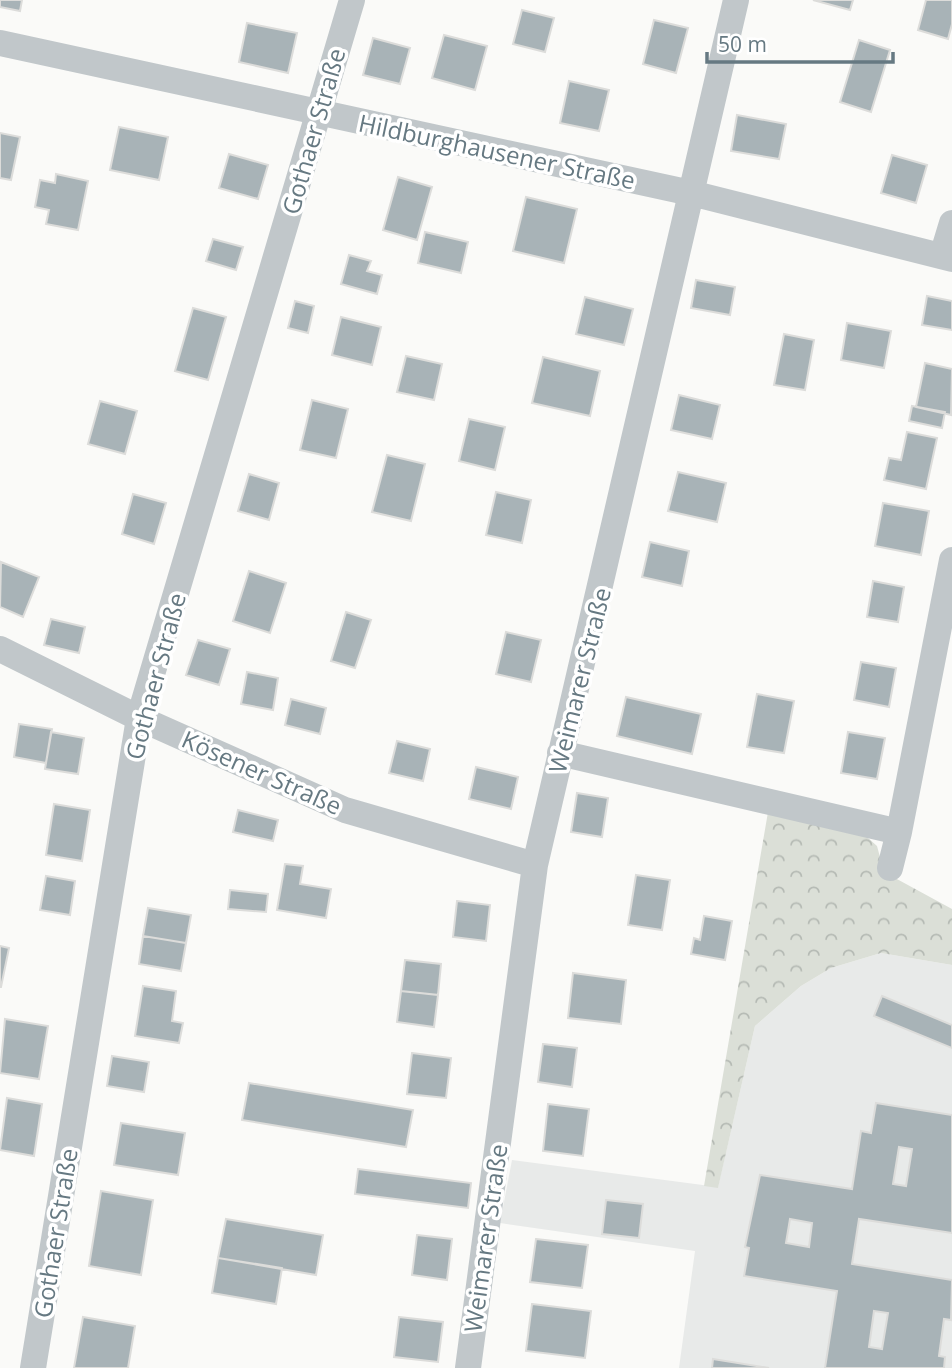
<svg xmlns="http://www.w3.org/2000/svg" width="952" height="1368" font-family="'Open Sans',sans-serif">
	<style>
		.built { fill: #e8eae9 }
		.forest { fill: url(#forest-crowns) }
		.building { fill: #a8b3b7; stroke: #dcdcda; stroke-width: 2; fill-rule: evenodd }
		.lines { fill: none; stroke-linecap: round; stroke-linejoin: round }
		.minor { stroke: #c1c7ca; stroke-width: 26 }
		.labels { text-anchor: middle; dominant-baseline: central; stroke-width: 7; stroke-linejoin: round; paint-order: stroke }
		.street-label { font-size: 24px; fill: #667982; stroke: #fff }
	</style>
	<defs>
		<pattern id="forest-crowns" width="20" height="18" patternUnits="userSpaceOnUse" patternTransform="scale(1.75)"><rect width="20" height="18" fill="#dbdfd7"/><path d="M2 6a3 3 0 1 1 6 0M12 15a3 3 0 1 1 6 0" fill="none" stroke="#b5bab4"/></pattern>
	</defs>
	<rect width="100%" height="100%" fill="#fafaf8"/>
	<!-- built -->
	<path class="built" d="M881,953l71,12v403h-273l16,-117 -195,-28 12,-63 206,27 37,-161 46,-40 30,-18z"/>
	<!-- forest -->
	<path class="forest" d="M768,812l99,25 10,9 7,26 68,37v56l-71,-12 -50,15 -30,18 -46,40 -37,162 -14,-2z"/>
	<!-- building -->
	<path class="building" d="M0,0h22l-2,11 -20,-4z
		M813,0h40l-3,10z
		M926,0h26v24l-4,15 -30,-9z
		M522,10l32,8 -9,34 -32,-8z
		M654,20l34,8 -12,45 -33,-9z
		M247,23l50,10 -9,40 -49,-11z
		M444,35l43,11 -12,44 -43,-12z
		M373,38l37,10 -10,36 -37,-9z
		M859,40l31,10 -19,62 -31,-10z
		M569,81l40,9 -10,41 -39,-8z
		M737,115l49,9 -7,35 -48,-8z
		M119,127l49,10 -9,43 -49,-10z
		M0,133l20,4 -9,43 -11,-2z
		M229,154l39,11 -10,34 -39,-11z
		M892,155l35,10 -11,38 -35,-10z
		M56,174l32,7 -10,49 -32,-6 3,-14 -14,-3 5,-27 15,3z
		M398,177l34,10 -15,53 -34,-10z
		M526,197l51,12 -13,54 -51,-12z
		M425,232l43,10 -7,31 -43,-10z
		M213,239l30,8 -7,23 -30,-9z
		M349,255l22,6 -4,10 15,4 -5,19 -36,-10z
		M696,280l39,7 -5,28 -39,-7z
		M927,296l25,5v29l-30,-5z
		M585,297l48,12 -9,36 -48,-11z
		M295,301l19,5 -6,27 -20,-5z
		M193,308l33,9 -18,63 -33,-9z
		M341,317l40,10 -9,38 -40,-10z
		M847,323l44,8 -7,37 -43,-8z
		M784,334l30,6 -9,50 -31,-5z
		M406,356l36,8 -8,36 -37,-8z
		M543,357l57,14 -10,45 -58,-13z
		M925,363l27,6 -1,46 -35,-8z
		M679,395l41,10 -8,34 -41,-9z
		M312,400l36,9 -12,49 -36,-8z
		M100,401l37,10 -12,43 -37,-10z
		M912,406l33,6 -3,16 -33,-7z
		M469,419l36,8 -10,43 -36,-9z
		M907,432l30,6 -11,51 -42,-9 5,-22 12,2z
		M387,455l38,9 -14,57 -39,-9z
		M678,472l48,11 -9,39 -49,-11z
		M249,474l30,9 -10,37 -31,-9z
		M496,492l35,8 -9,43 -36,-8z
		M133,494l33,9 -12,41 -32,-10z
		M883,503l46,8 -8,44 -46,-9z
		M650,542l39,9 -7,35 -40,-9z
		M1,562l38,15 -16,40 -23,-10z
		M249,571l37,12 -16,50 -37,-12z
		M873,581l31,6 -6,35 -31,-5z
		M346,612l25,8 -16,48 -24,-7z
		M51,619l34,8 -6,26 -35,-8z
		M506,632l35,8 -10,42 -35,-8z
		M198,640l32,9 -11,36 -33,-10z
		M861,662l35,6 -7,39 -35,-7z
		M247,672l31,6 -5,32 -32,-6z
		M757,694l37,7 -10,52 -37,-6z
		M626,697l75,17 -9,40 -75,-18z
		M291,699l35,9 -6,26 -35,-9z
		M19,724l33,5 -6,34 -32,-6z
		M51,732l33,6 -6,36 -33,-5z
		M848,732l37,6 -8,41 -36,-6z
		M397,741l33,8 -7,32 -34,-8z
		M476,767l42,10 -7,32 -42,-10z
		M577,793l31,5 -6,39 -31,-5z
		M54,804l36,6 -8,51 -36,-6z
		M238,810l40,10 -5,21 -40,-9z
		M285,864l18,2 -3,18 31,5 -5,29 -49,-8z
		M636,875l34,5 -8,50 -34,-5z
		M46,876l29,5 -5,34 -30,-5z
		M230,890l38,4 -2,18 -38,-3z
		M457,901l33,4 -4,36 -33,-4z
		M148,908l43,7 -5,28 -43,-7z
		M704,916l28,5 -7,39 -34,-6 3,-16 6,2z
		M143,936l43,7 -5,28 -42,-7z
		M0,946l9,2 -8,39h-1z
		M405,960l36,4 -3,31 -37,-4z
		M573,973l53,7 -5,44 -53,-6z
		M143,986l33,5 -4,30 11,2 -4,20 -44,-7z
		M401,991l37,4 -4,32 -37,-5z
		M882,996l70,29v23l-78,-32z
		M5,1019l43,7 -9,53 -39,-6z
		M543,1044l34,4 -5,39 -34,-5z
		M412,1053l39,5 -5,40 -39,-4z
		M112,1056l37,6 -5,30 -37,-6z
		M249,1083l164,27 -7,37 -164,-27z
		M7,1098l35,6 -8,52 -34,-6z
		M876,1103l76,12v118l-93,-14 -7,45 100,16 -1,40 -7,-1 -5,37 6,1 -1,11h-119l12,-77 -93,-15 5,-28 -4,-1 15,-72 92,14 9,-58 10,2zM899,1147l13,2 -6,37 -13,-2zM790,1219l22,4 -3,24 -23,-4zM874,1311l14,2 -6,36 -13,-2z
		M548,1104l41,5 -6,47 -40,-5z
		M121,1123l64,10 -7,42 -64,-10z
		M358,1169l113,14 -3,25 -113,-14z
		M101,1191l52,9 -12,75 -52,-9z
		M606,1200l37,4 -4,34 -37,-4z
		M226,1219l97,16 -7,40 -98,-17z
		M417,1235l35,4 -5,41 -35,-5z
		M536,1239l52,6 -6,43 -52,-6z
		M218,1258l64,10 -6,36 -64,-11z
		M532,1304l59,7 -6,47 -59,-7z
		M83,1317l52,9 -7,42h-54z
		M399,1317l44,5 -5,40 -44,-5z
		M713,1359l56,9h-57z"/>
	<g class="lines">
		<!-- minor -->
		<path class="minor" d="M0,43l691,150 261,66
			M942,256l10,-33
			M0,649l139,69 206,92 190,55
			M560,753l339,79 -9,36
			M899,832l53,-272
			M33,1368l106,-650 213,-718
			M468,1368l67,-503 201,-865"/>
	</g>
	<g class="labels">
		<!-- street labels -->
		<g class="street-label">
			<text transform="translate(313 131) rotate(-74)">Gothaer Straße</text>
			<text transform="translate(497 151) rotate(12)">Hildburghausener Straße</text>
			<text transform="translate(155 676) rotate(-75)">Gothaer Straße</text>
			<text transform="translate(579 680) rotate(-76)">Weimarer Straße</text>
			<text transform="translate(262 772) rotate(24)">Kösener Straße</text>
			<text transform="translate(55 1233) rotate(-81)">Gothaer Straße</text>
			<text transform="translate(485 1238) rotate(-82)">Weimarer Straße</text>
		</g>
	</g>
	<!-- scale -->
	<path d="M707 52v10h186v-10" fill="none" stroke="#667982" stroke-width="3.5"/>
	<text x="718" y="52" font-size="21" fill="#667982" stroke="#ffffff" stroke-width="5" paint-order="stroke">50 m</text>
</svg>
